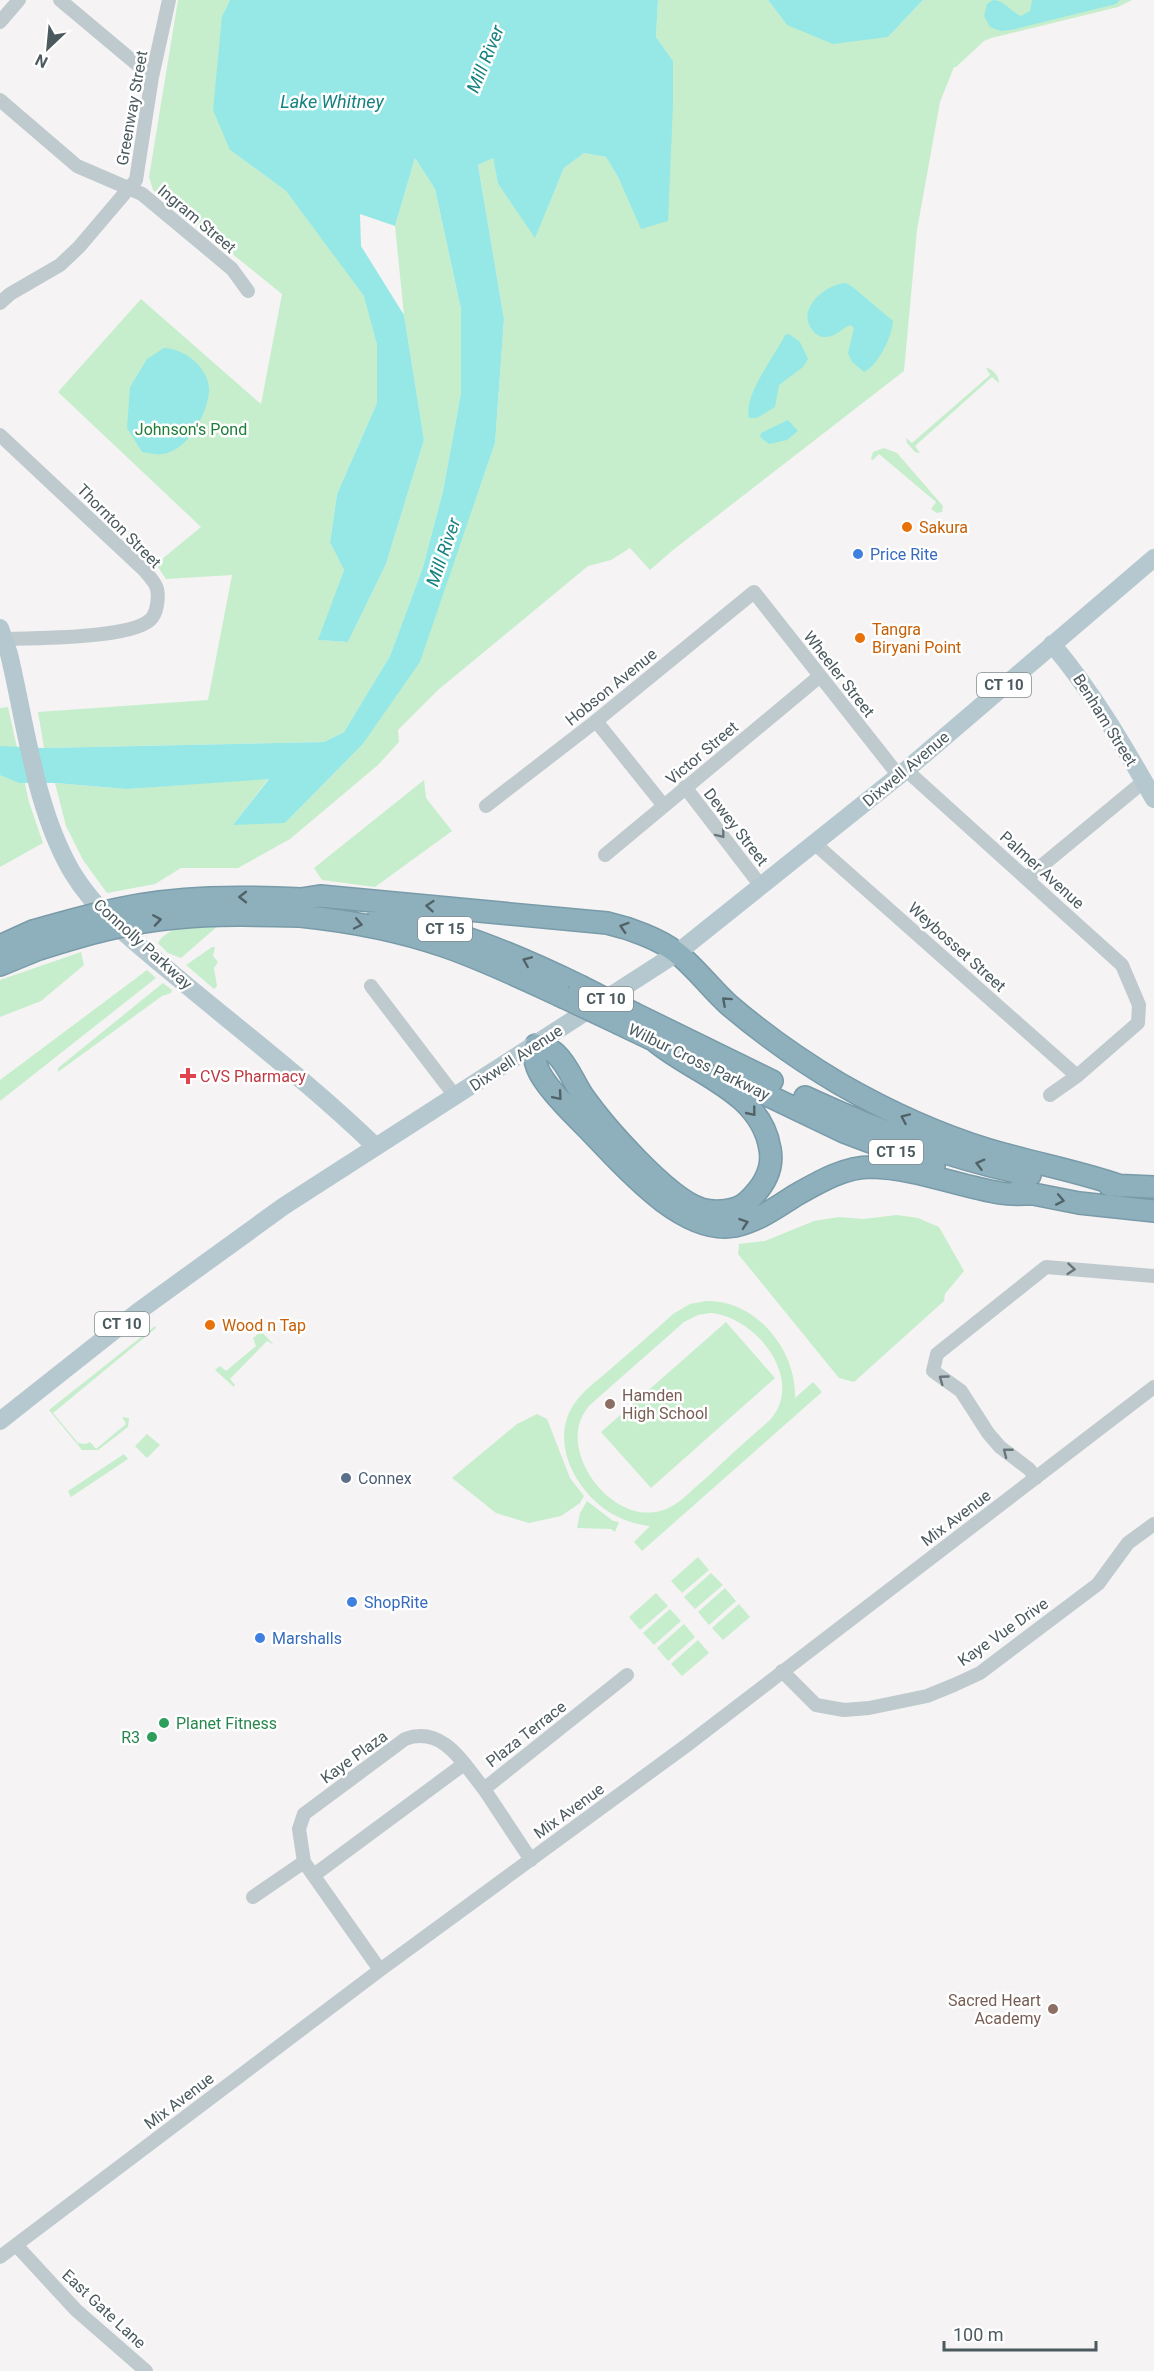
<svg xmlns="http://www.w3.org/2000/svg" width="1154" height="2371" font-family="Roboto,sans-serif">
	<style>
		.green { fill: #c6eecc; fill-rule: evenodd }
		.water { fill: #96e8e6 }
		.lines { fill: none; stroke-linecap: round; stroke-linejoin: round }
		.highway-casing { stroke: #799ba9; stroke-width: 24 }
		.minor { stroke: #bfcace; stroke-width: 14 }
		.major { stroke: #b5c8cf; stroke-width: 18 }
		.highway { stroke: #8eb0bd; stroke-width: 21 }
		.highway-bridge-casing { stroke: #799ba9; stroke-width: 24; stroke-linecap: butt }
		.highway-bridge { stroke: #8eb0bd; stroke-width: 21 }
		.oneway { stroke: #68767b }
		.oneway2 { stroke: #526368 }
		.food-dot { fill: #e8710a; stroke: #fff; stroke-width: 2 }
		.shop-dot { fill: #3f7fe0; stroke: #fff; stroke-width: 2 }
		.health-dot { fill: #e0444e; stroke: #fff; stroke-width: 2 }
		.education-dot { fill: #8d6e63; stroke: #fff; stroke-width: 2 }
		.service-dot { fill: #5c6f8a; stroke: #fff; stroke-width: 2 }
		.leisure-dot { fill: #2e9e5b; stroke: #fff; stroke-width: 2 }
		.labels { text-anchor: middle; dominant-baseline: central; stroke-width: 5; stroke-linejoin: round; paint-order: stroke }
		.shield { fill: #fff; stroke: #818c8f; stroke-width: 1.5 }
		.shield-label { font-size: 15px; font-weight: bold; fill: #4b5a5f }
		.street-label { font-size: 16px; fill: #4b5a5f; stroke: #fff }
		.park-label { font-size: 16px; fill: #1e7e39; stroke: #fff }
		.food-label { font-size: 16px; fill: #c56008; stroke: #fff; text-anchor: start }
		.shop-label { font-size: 16px; fill: #366cbe; stroke: #fff; text-anchor: start }
		.health-label { font-size: 16px; fill: #be3a42; stroke: #fff; text-anchor: start }
		.education-label { font-size: 16px; fill: #785e54; stroke: #fff; text-anchor: start }
		.service-label { font-size: 16px; fill: #4e5e75; stroke: #fff; text-anchor: start }
		.leisure-label { font-size: 16px; fill: #27864d; stroke: #fff; text-anchor: start }
		.water-label { font-size: 18px; font-style: italic; fill: #158280; stroke: #fff }
	</style>
	<rect width="100%" height="100%" fill="#f5f3f3"/>
	<!-- green -->
	<path class="green" d="M178,0h52l-8,16 8,134 56,41 79,105 12,49v58l-40,91 -7,47 14,29 -25,70 29,2 38,-78 38,-124 -20,-125 -9,-89 20,-68 20,31 26,120v84l-18,98 -20,76 -33,89 -46,76 -20,10 -280,6 -6,-36 170,-12 24,-125 -66,4 -10,-15 45,-37 -143,-135 83,-93 120,105 21,-110 -129,-104 -4,-13z
		M658,0h110l19,25 101,12 35,-37h209l-14,7 -127,31 -7,3 -28,26h-2l-14,35 -23,128 -13,141 -231,179 -23,20 -20,-22 -19,12 -23,6 -150,124 -40,40 1,12 -21,23 -88,74 -52,29h-57l-26,16 -48,9 -24,-33 -17,-34 -11,-43 72,6 142,-11 -35,46 51,-1 77,-78 97,-198 36,-104 9,-124 -26,-154 15,-8 5,27 37,53 29,-69 20,-15 22,4 13,22 54,-118 -17,-24z
		M986,368c6,0 14,9 13,15l-7,-6 -77,69 5,7 -5,-1 -8,-9 -1,-5 6,5 78,-68z
		M884,448l13,5 46,53 -1,6 -5,1 -6,-4 5,-7 -57,-48 -6,6 -2,-1 2,-7z
		M8,707l21,95 14,41 -43,24v-159z
		M424,780l2,18 26,33 -77,56 -53,-7 -8,-12z
		M219,925l-38,33 -13,-5 -10,-10c12,-20 41,-16 61,-18z
		M212,947h3l-2,9 5,6 -4,6 3,18 -3,3 -28,-24z
		M81,952l3,13 -43,36 -41,16v-37z
		M147,970l9,8 -156,123v-21z
		M163,983l9,7 -1,3 -9,3 -104,76v-4z
		M897,1215l21,3 21,9 25,44 -19,23 -1,7 -90,81 -15,-4 -101,-124 1,-10 26,-3 49,-20 25,-4 24,2z
		M706,1301c50,-2 91,50 89,97l18,-16 9,10 -180,159 -8,-9 16,-16c-28,-3 -52,-17 -69,-41 -18,-25 -25,-59 -4,-85 10,-13 25,-23 37,-34 20,-17 40,-35 59,-52l17,-10zM710,1313c46,3 96,67 60,107 -22,19 -44,39 -65,59 -14,11 -27,28 -45,32 -51,14 -109,-67 -69,-107l93,-82 14,-7z
		M726,1322l49,56 -124,110 -50,-56z
		M155,1326l1,2 -103,85 25,30 8,1 4,-2 6,7 30,-25 -4,-7 7,1 -1,9 -30,23h-16l-33,-40z
		M259,1333h4l11,12 -7,-4 -37,38 5,6 -1,2 -19,-17 5,-4 6,5 30,-25 -3,-8z
		M537,1414l10,5 23,59 14,18 -4,7 -19,13 -32,7 -33,-10 -44,-35 65,-54z
		M147,1434l13,11 -13,13 -12,-12z
		M124,1454l4,5 -57,38 -3,-6z
		M587,1501l26,20 6,1 -4,10 -4,-3 -34,-1 3,-15z
		M698,1557l11,13 -27,23 -11,-12z
		M711,1573l12,12 -28,24 -11,-12z
		M725,1588l11,13 -27,24 -11,-13z
		M656,1593l12,13 -28,24 -11,-13z
		M739,1604l11,13 -27,23 -11,-12z
		M670,1609l11,12 -27,24 -11,-12z
		M684,1624l11,13 -27,24 -11,-13z
		M698,1640l11,13 -27,23 -11,-12z"/>
	<!-- water -->
	<path class="water" d="M230,0h428l-2,37 17,24v44l-5,116 -27,8 -22,-50 -13,-22 -22,-4 -20,15 -29,70 -37,-54 -5,-26 -15,7 26,154 -9,124 -75,219 -58,83 -77,78 -52,2 36,-46 -142,10 -72,-6h-36l-19,-8v-29l44,2 280,-6 20,-10 46,-76 33,-89 20,-76 18,-98v-84l-26,-120 -20,-31 -20,68 -35,-12 1,32 43,69 20,125 -38,124 -38,78 -30,-2 26,-70 -14,-28 7,-48 40,-91v-58l-13,-49 -78,-105 -56,-41 -17,-40 9,-94z
		M768,0h155l-35,37 -55,7 -46,-19z
		M993,0c12,0 16,11 28,16l9,-5 2,-11h88l-4,4 -105,26 -10,1 -11,-4 -6,-11 3,-12z
		M846,283l8,5 39,33c-1,16 -14,43 -29,51l-12,-10 -4,-9 6,-25 -4,-3c-9,4 -14,12 -25,12 -5,0 -8,-2 -12,-6 -18,-21 12,-47 33,-48z
		M789,334l11,8 8,17 -5,8 -24,18 -4,22 -18,11h-8c-6,-23 26,-62 36,-83z
		M164,348c20,0 47,21 45,44 -2,21 -18,52 -39,60 -10,4 -18,2 -28,0l-15,-24 3,-41 17,-28z
		M788,420l10,11 -11,9 -18,4 -9,-7 1,-4z"/>
	<g class="lines">
		<!-- highway casing -->
		<g class="highway-casing">
			<path id="highway" d="M301,899l19,-3 287,27c22,5 53,16 70,30 19,15 34,36 52,52 34,29 72,56 111,79 47,27 97,50 149,66 44,13 89,21 132,36
				M379,913c73,16 133,40 201,73
				M300,916c48,5 98,14 144,30 41,14 80,33 119,51
				M0,946l33,-15
				M0,965l39,-16
				M635,1014l137,67
				M620,1024l46,22
				M655,1041c39,33 106,50 115,108 4,21 -7,38 -22,52 -11,11 -33,12 -47,8 -34,-11 -97,-83 -118,-113 -9,-13 -15,-31 -27,-42 -5,-5 -13,-7 -20,-9 -1,8 -2,15 1,22 6,18 38,49 52,63 33,34 93,106 146,96 23,-5 42,-19 61,-31 23,-13 48,-28 75,-28 44,1 87,19 129,26 11,2 22,1 32,1
				M721,1073l123,59 90,34
				M805,1097c76,35 143,61 225,78
				M1109,1185l45,2
				M1018,1191l61,12 75,8"/>
		</g>
		<!-- minor -->
		<path class="minor" d="M60,0l92,77
			M0,22l19,-22
			M0,100l77,66 65,28 90,75 16,22
			M0,303l10,-9 50,-29 19,-18 57,-67 16,-103 17,-77
			M0,435l144,135c4,5 12,13 13,19 2,9 0,25 -7,31 -21,19 -119,18 -150,19
			M596,721l68,85
			M906,770l216,195 17,40 -1,18 -61,53 -27,19
			M685,787l76,99
			M486,806l110,-85 158,-129 145,184
			M814,843l263,233
			M605,855l215,-179
			M1027,878l116,-96
			M371,986l84,110
			M1036,1478l-7,-9 -29,-22 -12,-14 -27,-42 -28,-20 4,-17 109,-87 108,9
			M782,1671l34,34 28,5 25,-2 58,-12 27,-11 26,-12 118,-89 30,-41 26,-19
			M531,1860l-47,-71 143,-114
			M304,1862l-5,-33 5,-15 101,-75c38,-14 58,24 79,50
			M314,1875l150,-111
			M253,1897l51,-35 76,108
			M16,2245l60,65 70,61
			M0,2257l380,-287 307,-225 467,-358"/>
		<!-- major -->
		<path class="major" d="M0,628l9,26c17,71 26,155 63,218 27,45 74,79 113,112 64,53 130,104 190,162
			M1052,644c40,47 72,102 102,155
			M0,1421l139,-110 145,-105 393,-253 229,-183 248,-212"/>
		<!-- highway -->
		<use href="#highway" class="highway"/>
		<!-- highway-bridge casing -->
		<g class="highway-bridge-casing">
			<path id="highway-bridge" d="M33,931c28,-8 56,-16 85,-22 60,-13 122,-13 183,-10
				M39,949c44,-14 89,-27 136,-31 41,-4 83,-3 125,-2
				M580,986l55,28
				M563,997l57,27"/>
		</g>
		<!-- highway-bridge -->
		<use href="#highway-bridge" class="highway-bridge"/>
	</g>
	<!-- one-way arrows -->
	<defs><path id="oneway-chevron" d="M-2-3.5L2.5 0L-2 3.5" fill="none" stroke-width="1.6" stroke-linecap="round" stroke-linejoin="round" transform="scale(1.5)"/></defs>
	<g class="oneway">
		<use href="#oneway-chevron" transform="translate(721 834) rotate(52)"/>
		<use href="#oneway-chevron" transform="translate(1071 1269) rotate(5)"/>
		<use href="#oneway-chevron" transform="translate(943 1379) rotate(-144)"/>
		<use href="#oneway-chevron" transform="translate(1007 1452) rotate(-142)"/>
	</g>
	<g class="oneway2">
		<use href="#oneway-chevron" transform="translate(243 897) rotate(-180)"/>
		<use href="#oneway-chevron" transform="translate(430 906) rotate(-175)"/>
		<use href="#oneway-chevron" transform="translate(157 920) rotate(-9)"/>
		<use href="#oneway-chevron" transform="translate(358 924) rotate(12)"/>
		<use href="#oneway-chevron" transform="translate(624 927) rotate(-162)"/>
		<use href="#oneway-chevron" transform="translate(527 961) rotate(-157)"/>
		<use href="#oneway-chevron" transform="translate(726 1001) rotate(-138)"/>
		<use href="#oneway-chevron" transform="translate(558 1096) rotate(49)"/>
		<use href="#oneway-chevron" transform="translate(752 1112) rotate(51)"/>
		<use href="#oneway-chevron" transform="translate(905 1118) rotate(-156)"/>
		<use href="#oneway-chevron" transform="translate(980 1164) rotate(-165)"/>
		<use href="#oneway-chevron" transform="translate(1060 1200) rotate(11)"/>
		<use href="#oneway-chevron" transform="translate(744 1223) rotate(-19)"/>
	</g>
	<!-- markers -->
	<g class="food-dot">
		<circle cx="907" cy="527" r="6"/>
		<circle cx="860" cy="638" r="6"/>
		<circle cx="210" cy="1325" r="6"/>
	</g>
	<g class="shop-dot">
		<circle cx="858" cy="554" r="6"/>
		<circle cx="352" cy="1602" r="6"/>
		<circle cx="260" cy="1638" r="6"/>
	</g>
	<path class="health-dot" d="M185 1067h6v6h6v6h-6v6h-6v-6h-6v-6h6z"/>
	<g class="education-dot">
		<circle cx="610" cy="1404" r="6"/>
		<circle cx="1053" cy="2009" r="6"/>
	</g>
	<circle class="service-dot" cx="346" cy="1478" r="6"/>
	<g class="leisure-dot">
		<circle cx="164" cy="1723" r="6"/>
		<circle cx="152" cy="1737" r="6"/>
	</g>
	<g class="labels">
		<!-- shield labels -->
		<g class="shield">
			<rect x="977" y="673" width="54" height="24" rx="4.5"/>
			<rect x="418" y="917" width="54" height="24" rx="4.5"/>
			<rect x="579" y="987" width="54" height="24" rx="4.5"/>
			<rect x="869" y="1140" width="54" height="24" rx="4.5"/>
			<rect x="95" y="1312" width="54" height="24" rx="4.5"/>
		</g>
		<g class="shield-label">
			<text x="1004" y="685">CT 10</text>
			<text x="445" y="929">CT 15</text>
			<text x="606" y="999">CT 10</text>
			<text x="896" y="1152">CT 15</text>
			<text x="122" y="1324">CT 10</text>
		</g>
		<!-- street labels -->
		<g class="street-label">
			<text transform="translate(132 108) rotate(-80)">Greenway Street</text>
			<text transform="translate(197 219) rotate(40)">Ingram Street</text>
			<text transform="translate(119 526) rotate(45)">Thornton Street</text>
			<text transform="translate(839 674) rotate(52)">Wheeler Street</text>
			<text transform="translate(611 687) rotate(-39)">Hobson Avenue</text>
			<text transform="translate(1105 720) rotate(58)">Benham Street</text>
			<text transform="translate(702 753) rotate(-40)">Victor Street</text>
			<text transform="translate(906 769) rotate(-40)">Dixwell Avenue</text>
			<text transform="translate(736 827) rotate(52)">Dewey Street</text>
			<text transform="translate(1042 870) rotate(42)">Palmer Avenue</text>
			<text transform="translate(143 944) rotate(42)">Connolly Parkway</text>
			<text transform="translate(957 947) rotate(42)">Weybosset Street</text>
			<text transform="translate(516 1058) rotate(-33)">Dixwell Avenue</text>
			<text transform="translate(699 1062) rotate(26)">Wilbur Cross Parkway</text>
			<text transform="translate(956 1518) rotate(-37)">Mix Avenue</text>
			<text transform="translate(1003 1632) rotate(-35)">Kaye Vue Drive</text>
			<text transform="translate(526 1734) rotate(-38)">Plaza Terrace</text>
			<text transform="translate(354 1757) rotate(-36)">Kaye Plaza</text>
			<text transform="translate(569 1811) rotate(-36)">Mix Avenue</text>
			<text transform="translate(179 2101) rotate(-37)">Mix Avenue</text>
			<text transform="translate(104 2309) rotate(43)">East Gate Lane</text>
		</g>
		<!-- park labels -->
		<g class="park-label">
			<text x="191" y="429">Johnson's Pond</text>
		</g>
		<!-- food labels -->
		<g class="food-label">
			<text x="919" y="527">Sakura</text>
			<text x="872" y="629">Tangra<tspan x="872" dy="18">Biryani Point</tspan></text>
			<text x="222" y="1325">Wood n Tap</text>
		</g>
		<!-- shop labels -->
		<g class="shop-label">
			<text x="870" y="554">Price Rite</text>
			<text x="364" y="1602">ShopRite</text>
			<text x="272" y="1638">Marshalls</text>
		</g>
		<!-- health labels -->
		<g class="health-label">
			<text x="200" y="1076">CVS Pharmacy</text>
		</g>
		<!-- education labels -->
		<g class="education-label">
			<text x="622" y="1395">Hamden<tspan x="622" dy="18">High School</tspan></text>
			<text x="1041" y="2000" text-anchor="end">Sacred Heart<tspan x="1041" dy="18">Academy</tspan></text>
		</g>
		<!-- service labels -->
		<g class="service-label">
			<text x="358" y="1478">Connex</text>
		</g>
		<!-- leisure labels -->
		<g class="leisure-label">
			<text x="176" y="1723">Planet Fitness</text>
			<text x="140" y="1737" text-anchor="end">R3</text>
		</g>
		<!-- water labels -->
		<g class="water-label">
			<text transform="translate(485 59) rotate(-68)">Mill River</text>
			<text x="332" y="101">Lake Whitney</text>
			<text transform="translate(443 552) rotate(-71)">Mill River</text>
		</g>
	</g>
	<!-- north arrow -->
	<g transform="translate(48 48) rotate(206)" stroke="#ffffff" stroke-width="4.5" paint-order="stroke">
	<path d="M0-4.5L10 22L0 15L-10 22Z" fill="#4b5a5f"/>
	<text y="-9" font-size="16" font-weight="bold" text-anchor="middle" fill="#4b5a5f">N</text>
	</g>
	<!-- scale -->
	<path d="M944 2341v9h152v-9" fill="none" stroke="#4b5a5f" stroke-width="3"/>
	<text x="953" y="2341" font-size="18" fill="#4b5a5f" stroke="#ffffff" stroke-width="4.5" paint-order="stroke">100 m</text>
</svg>
